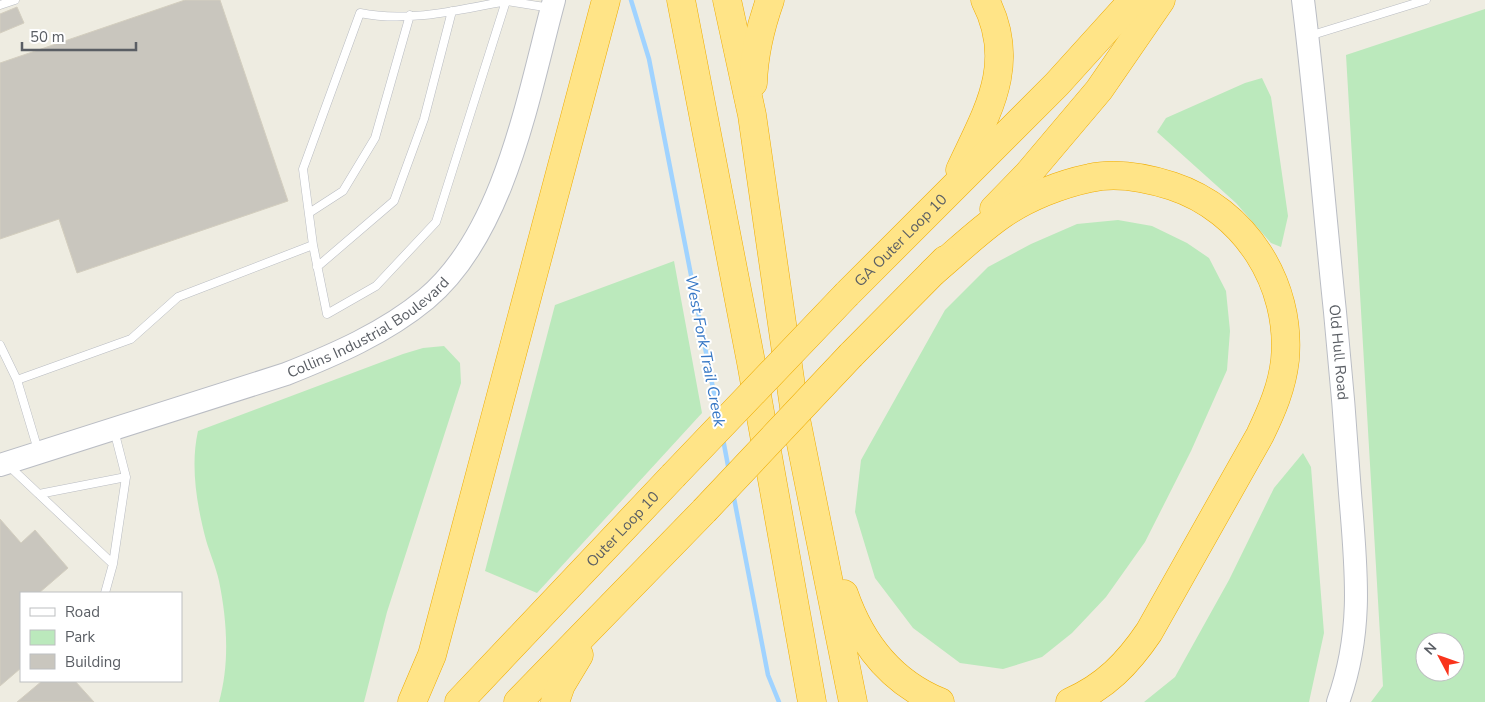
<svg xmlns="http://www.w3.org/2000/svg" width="1485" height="702" font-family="'Nunito Sans',sans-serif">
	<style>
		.green { fill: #bbe9bc; fill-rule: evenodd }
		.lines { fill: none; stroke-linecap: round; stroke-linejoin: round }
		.stream { stroke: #a0d3ff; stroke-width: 4.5 }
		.building { fill: #c9c6be; stroke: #d3cebf }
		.lane-casing { stroke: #b9bcc2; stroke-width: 9 }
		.secondary-casing { stroke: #babdc4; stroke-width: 24 }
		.highway-casing { stroke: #efac00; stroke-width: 29 }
		.lane { stroke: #fff; stroke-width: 8 }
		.secondary { stroke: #fff; stroke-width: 22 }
		.highway { stroke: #ffe487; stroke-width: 28 }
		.highway-bridge-casing { stroke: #efac00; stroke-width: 29; stroke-linecap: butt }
		.highway-bridge { stroke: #ffe487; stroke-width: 28 }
		.labels { text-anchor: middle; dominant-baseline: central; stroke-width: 4; stroke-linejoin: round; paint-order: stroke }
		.street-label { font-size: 15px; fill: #5a5e64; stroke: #fff }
		.water-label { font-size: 16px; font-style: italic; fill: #3677c5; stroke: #fff }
	</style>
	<rect width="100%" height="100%" fill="#eeece1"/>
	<!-- green -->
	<path class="green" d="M1485,9v693h-114l12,-16 -37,-631zM1425,642h30v30h-30z
		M1262,78l9,19 17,119 -7,31 -10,-4 -35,-40 -79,-71 9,-14 79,-35z
		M1118,220l34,6 35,17 22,15 17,33 4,40 -3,39 -36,81 -46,91 -39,55 -34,36 -30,24 -39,12 -43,-6 -47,-35 -38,-50 -20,-66 6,-52 84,-150 43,-43 43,-23 46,-20z
		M674,261l28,152 -165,180 -52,-22 70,-266z
		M444,346l16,17 1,20 -74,229 -23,90h-145c11,-39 8,-82 0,-121 -3,-14 -9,-27 -13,-41 -9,-34 -16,-74 -8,-109l205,-77 20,-6z
		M1303,453l8,14 13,166 -15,69h-165l31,-25 54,-97 45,-92z"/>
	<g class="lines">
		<!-- stream -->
		<path class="stream" d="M631,0l18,59 69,355
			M723,439l6,32
			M733,493l35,182 11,27"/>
	</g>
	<!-- building -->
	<path class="building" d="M185,0h35l68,201 -211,72 -18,-54 -59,20v-176z
		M17,7l7,16 -24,10v-19z
		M0,519l21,24 14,-13 33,38 -29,25h-18v75l-21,18z
		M42,681h33l19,21h-77z"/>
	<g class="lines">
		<!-- lane casing -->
		<g class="lane-casing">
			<path id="lane" d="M0,5l15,-5
				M1309,36l117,-36
				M309,213l34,-22 32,-53 35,-123
				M313,245l-10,-76 57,-156c47,10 99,-3 146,-12
				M317,267l77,-66 30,-82 28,-108
				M0,345l17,35 21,70
				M17,380l114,-41 47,-42 135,-52 14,69 49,-28 60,-64 70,-221 45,7
				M9,466l104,98 -8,29
				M39,494l87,-17
				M113,564l13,-87 -12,-47"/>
		</g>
		<!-- secondary casing -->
		<g class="secondary-casing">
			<g id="secondary">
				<path id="s1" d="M1303,0c13,104 21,208 32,312 6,60 11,120 15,181 6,74 14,137 -12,209"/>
				<path id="s2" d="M0,465l286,-91c48,-19 99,-41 140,-75 79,-66 102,-203 128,-299"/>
			</g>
		</g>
		<!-- highway casing -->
		<g class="highway-casing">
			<g id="highway">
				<path d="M681,0l70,362 61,340"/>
				<path d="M727,0l25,115 43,299 58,288"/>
				<path d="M753,83c1,-29 7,-55 17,-83"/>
				<path d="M960,170c27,-58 58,-106 25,-170"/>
				<path d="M994,209l34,-35 71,-84 62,-90"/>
				<path d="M933,272c23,-19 45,-41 70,-58 25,-17 58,-30 87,-36 26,-6 57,0 82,8 73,24 120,98 113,174 -3,27 -13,50 -25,75l-111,197c-21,31 -44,55 -79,70"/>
				<path id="s3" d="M847,294l210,-210 76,-84"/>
				<path d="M851,355l94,-95"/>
				<path d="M844,594c17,49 47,88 96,108"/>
				<path d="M412,702l20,-47 174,-655"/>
				<path id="s4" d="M459,702l214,-226"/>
				<path d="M518,702l186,-191"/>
				<path d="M555,702l6,-17 18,-30"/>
			</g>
		</g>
		<!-- lane -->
		<use href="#lane" class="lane"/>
		<!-- secondary -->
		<use href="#secondary" class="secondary"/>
		<!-- highway -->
		<use href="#highway" class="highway"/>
		<!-- highway-bridge casing -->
		<g class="highway-bridge-casing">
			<path id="highway-bridge" d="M673,476l174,-182
				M704,511l147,-156"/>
		</g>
		<!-- highway-bridge -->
		<use href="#highway-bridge" class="highway-bridge"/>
	</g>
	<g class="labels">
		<!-- street labels -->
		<g class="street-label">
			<text stroke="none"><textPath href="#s3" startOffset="76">GA Outer Loop 10</textPath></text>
			<text stroke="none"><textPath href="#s2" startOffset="395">Collins Industrial Boulevard</textPath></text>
			<text stroke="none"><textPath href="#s1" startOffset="354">Old Hull Road</textPath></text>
			<text stroke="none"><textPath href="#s4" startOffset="238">Outer Loop 10</textPath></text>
		</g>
		<!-- water labels -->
		<g class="water-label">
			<text transform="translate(705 351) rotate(79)">West Fork Trail Creek</text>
		</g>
	</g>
	<!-- legend -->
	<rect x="20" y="592" width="162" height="90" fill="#ffffff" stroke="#bdbfc1"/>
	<rect x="30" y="608" width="25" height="8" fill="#ffffff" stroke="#bdbfc1"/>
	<text x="65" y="617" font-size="15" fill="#5a5e64">Road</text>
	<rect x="30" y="630" width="25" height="15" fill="#bbe9bc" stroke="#bdbfc1"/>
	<text x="65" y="642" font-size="15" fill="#5a5e64">Park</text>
	<rect x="30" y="654" width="25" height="15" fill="#c9c6be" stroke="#bdbfc1"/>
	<text x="65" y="667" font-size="15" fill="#5a5e64">Building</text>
	<!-- north arrow -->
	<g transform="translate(1440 657) rotate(311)"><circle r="24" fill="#ffffff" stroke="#bdbfc1"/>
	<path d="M0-4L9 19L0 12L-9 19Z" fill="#f9341c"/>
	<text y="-8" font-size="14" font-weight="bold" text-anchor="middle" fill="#5a5e64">N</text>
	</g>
	<!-- scale -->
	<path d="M22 42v8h114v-8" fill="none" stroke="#5a5e64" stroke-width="2.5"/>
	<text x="30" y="42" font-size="15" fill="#5a5e64" stroke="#ffffff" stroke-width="4" paint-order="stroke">50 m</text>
</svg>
